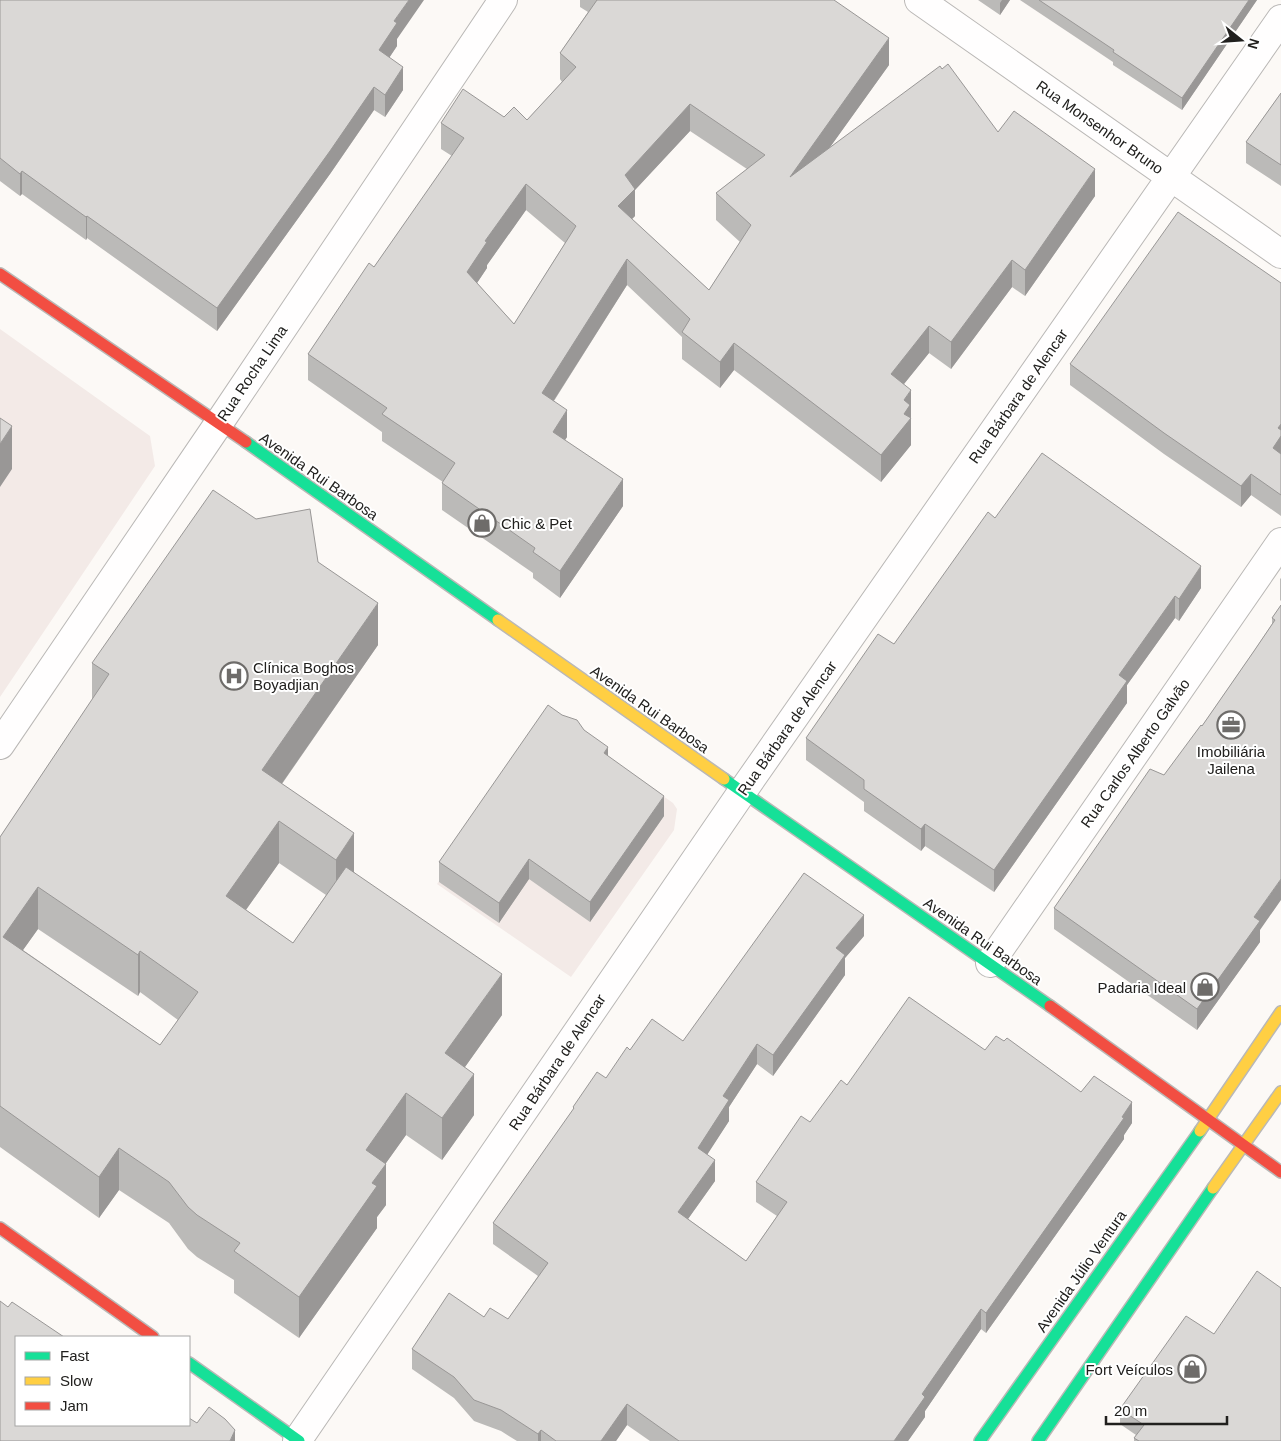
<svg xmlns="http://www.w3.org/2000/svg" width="1281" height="1441" font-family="Helvetica,sans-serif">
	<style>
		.commercial { fill: #f3eae7 }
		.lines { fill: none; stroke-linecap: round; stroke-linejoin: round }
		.street-casing { stroke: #bab8b6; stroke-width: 30 }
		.fast-casing { stroke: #bab8b6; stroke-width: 14 }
		.slow-casing { stroke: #bab8b6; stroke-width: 14 }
		.jam-casing { stroke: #bab8b6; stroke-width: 14 }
		.street { stroke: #fffefe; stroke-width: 28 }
		.fast { stroke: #16e098; stroke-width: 11 }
		.slow { stroke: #ffcf43; stroke-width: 11 }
		.jam { stroke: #f24e42; stroke-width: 11 }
		.wall { fill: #bbbab8; fill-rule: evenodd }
		.shaded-wall { fill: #999796 }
		.building { fill: #dad8d6; stroke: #999796; fill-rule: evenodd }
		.labels { text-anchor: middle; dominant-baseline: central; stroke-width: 4; stroke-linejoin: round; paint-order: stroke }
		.street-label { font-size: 15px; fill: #21201e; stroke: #fff }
		.poi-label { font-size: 15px; fill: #21201e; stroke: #fff; text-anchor: start }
	</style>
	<rect width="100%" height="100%" fill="#fcf9f6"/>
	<!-- commercial -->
	<path class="commercial" d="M0,329l150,107 5,30 -155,231z
		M553,718l120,85 4,6 -3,21 -103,147 -134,-93z"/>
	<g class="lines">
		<!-- street casing -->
		<g class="street-casing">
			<path id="street" d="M919,0l362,254
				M0,745l219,-322 284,-423
				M990,963l291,-421
				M297,1441l445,-649 539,-773"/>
		</g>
		<!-- fast casing -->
		<g class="fast-casing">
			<path id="fast" d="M246,442l252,178
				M724,779l326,227
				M189,1363l110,78
				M980,1441l220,-310
				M1038,1441l175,-253"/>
		</g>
		<!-- slow casing -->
		<g class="slow-casing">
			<path id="slow" d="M498,620l226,159
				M1200,1131l81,-119
				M1213,1188l68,-96"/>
		</g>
		<!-- jam casing -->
		<g class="jam-casing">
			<path id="jam" d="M0,274l246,168
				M1050,1006l231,166
				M0,1228l153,109"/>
		</g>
		<!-- street -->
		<use href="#street" class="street"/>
		<!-- fast -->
		<use href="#fast" class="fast"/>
		<!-- slow -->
		<use href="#slow" class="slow"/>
		<!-- jam -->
		<use href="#jam" class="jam"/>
	</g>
	<!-- wall -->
	<path class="wall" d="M0,0l397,39v7l-8,12 14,32 -18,27 -11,-7 -44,64 -113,157 -130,-93 -1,2 -64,-46 -2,2 -20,-15z
		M580,0h254l55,65 -59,82 168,-15 97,64 -70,100 -13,-9 -61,82 -22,-16 -25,31 7,32v29l-30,37 -147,-112 -14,18 -38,-29v-22l-55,-52 -73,116 13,36 -2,3 58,66 -63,92 -27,-20v-5l-91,-63v-27l1,-1 -61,-41v-9l-74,-52v-26l66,-87 78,-111 -11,-7v-26l63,-6 23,3 35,-38 -2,-3v-26l28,-41 -8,-5zM690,131l57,38 -31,24v27l24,22 -31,48 -77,-71 3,-3v-26zM526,210l39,33 -51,81 -37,-41 10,-15v-3z
		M978,0h32l-10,15z
		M1020,0h237l-75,110 -69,-45v-3z
		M1281,93v93l-35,-23v-21z
		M1281,283v233l-30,-21 -10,12 -77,-53 -94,-69v-21z
		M995,518l206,70 -22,33 -4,-3 -48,67v18l-133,189 -69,-46 -4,5 -57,-40v-9l-58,-42v-22l88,-94z
		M318,562l60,83 -96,139 72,88 148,143 -37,52 9,48 -32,45 -36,-25 -20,28v42l-9,12v11l-78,110 -65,-45v-13l-37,-23 -9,-8 -19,-26 -50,-33 -20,28 -99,-71v-310l92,-137v-37zM279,863l47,32 -33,48 -47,-33zM38,929l100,67 2,-4 38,28 -18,25 -137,-95z
		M1281,578v23l-1,-1v-21z
		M1281,605l-21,325v12l-63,88 -143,-101v-21l110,-133 38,-49 52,-75 18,-27v-6z
		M584,730l80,86 -74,106 -61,-43 -30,44 -60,-41v-20z
		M864,936l-19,22v17l-72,101 -16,-12 -28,43v14l-22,33 8,27 -27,38 58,42 31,-45 -21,-14v-20l54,-60 37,-37 138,-35 96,42 51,31 -8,12v4l-138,194 -5,-4 -56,82v6l-17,24h-258l-23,-16 -11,16h-99l-16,-10 -27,-10 -20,-23 -42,-29v-20l72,-32 24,2 30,-43 -45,-32v-21l80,-113v-3l33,-29 24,-28 53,-9z
		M1214,1334l67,107h-147v-3l2,-3 -16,-11v-15z"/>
	<!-- shaded-wall -->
	<path class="shaded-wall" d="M409,0h15l-27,39v7l-18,27v-23l15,-29z
		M1002,0h8l-10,15v-12z
		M1249,0h8l-75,110v-12z
		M889,38v27l-99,138v-26z
		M403,67v23l-18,27v-22z
		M374,87v23l-44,64 -113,157v-23z
		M690,104v27l-55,59v26l-17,17v-27l7,-31z
		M1095,169v27l-70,100v-26z
		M22,171v23l-2,2v-22z
		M526,184v26l-39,55v3l-20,30v-26l18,-31z
		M87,216v22l-1,2v-23z
		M627,259v26l-85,134v-26z
		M1012,260v27l-61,82v-27z
		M929,326v27l-38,47v-26z
		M734,343v27l-14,18v-26z
		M911,390v55l-30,37v-27l23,-55z
		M567,410v27l-14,21v-26z
		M1281,424v33l-8,-9 5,-20z
		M12,426v43l-12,18v-43z
		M1251,474v21l-10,12v-21z
		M623,479v27l-63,92v-27z
		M1201,566v22l-22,33v-22z
		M1175,596v22l-48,67v18l-133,189v-22l125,-195z
		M378,603v42l-116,167v-42z
		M608,747v20l-4,-14z
		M664,796v20l-74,106v-20z
		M279,821v42l-53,75v-42z
		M925,824v22l-4,5v-22z
		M354,833v42l-18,26v-41z
		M529,859v20l-30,44v-20z
		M1281,879v21l-21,30v12l-63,88v-21l57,-92z
		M38,887v42l-35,49v-41z
		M864,915v21l-19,22v17l-72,101v-21l63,-107z
		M140,951v41l-2,4v-41z
		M502,974v41l-57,80v-42z
		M757,1044v20l-28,43v14l-31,48v-21l25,-52z
		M474,1074v41l-32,45v-42z
		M406,1093v42l-40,56v-41z
		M1132,1102v21l-8,12v4l-138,194v-20z
		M119,1148v42l-20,28v-41z
		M715,1160v21l-37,52v-21z
		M386,1164v41l-9,12v11l-78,110v-41l73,-114z
		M981,1309v20l-56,82v6l-17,24h-14l28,-47z
		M627,1404v21l-11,16h-15z
		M235,1430v11h-5z
		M541,1430v11h-3v-7z"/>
	<!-- building -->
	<path class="building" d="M0,0h409l-15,21 3,2 -18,27 24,17 -18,28 -11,-8 -44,64 -113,157 -130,-92 -1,1 -64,-46 -2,3 -20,-16z
		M597,0h237l55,38 -99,139 150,-111 2,3 6,-5 50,68 16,-21 81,58 -70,101 -13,-10 -61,82 -22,-16 -38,48 20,16 -7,10 6,5 -6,9 7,4 -30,37 -147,-112 -14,19 -38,-30 8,-13 -63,-60 -85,134 25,17 -14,22 70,47 -63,92 -27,-19 2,-4 -93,-65 13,-20 -73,-49 5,-6 -79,-54 61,-91 5,4 90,-129 -23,-15 22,-34 41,28 10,-10 13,13 49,-53 -16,-14zM690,104l75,51 -49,38 35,32 -42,65 -91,-84 17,-17 -10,-14zM526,184l50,42 -62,98 -47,-52 20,-30 -2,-1z
		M1039,0h210l-67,98 -69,-46 1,-2z
		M1281,93v72l-35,-23z
		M1178,212l103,71v141l-3,4 3,2v6l-8,12 8,6v41l-30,-21 -10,12 -77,-53 -94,-69z
		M0,418l12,8 -12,18z
		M1042,453l159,113 -22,33 -4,-3 -56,79 8,6 -133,189 -69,-46 -4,5 -57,-40v-9l-58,-42 72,-104 16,10 94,-132 7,6z
		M213,490l43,29 54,-10 8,53 60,41 -116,167 92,63 -18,27 -57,-39 -53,75 67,47 53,-76 156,107 -57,79 29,21 -32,44 -36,-25 -40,57 20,14 -14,19 5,3 -78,111 -65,-46 6,-8 -43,-28 -9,-8 -19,-25 -50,-34 -20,29 -99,-71v-269l109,-163 -17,-11zM38,887l100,68 2,-4 58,41 -38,53 -157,-108z
		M1281,605v274l-27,38 6,4 -63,88 -143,-101 96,-139 14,6 37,-50 1,1 52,-75 21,-31 -3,-2z
		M548,705l14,10 15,5 7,10 24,17 -4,6 60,43 -74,106 -61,-43 -30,44 -60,-41z
		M804,873l60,42 -28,33 9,7 -72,100 -16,-11 -34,52 6,4 -31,48 17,12 -37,52 68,49 41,-59 -31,-20 45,-66 9,6 31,-42 6,5 62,-88 76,53 11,-14 8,5 3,-3 74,54 13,-16 38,26 -10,15 2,1 -138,195 -5,-4 -59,85 3,3 -31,44h-215l-52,-37 -26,37h-45l-15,-11 -3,4 -37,-24 -27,-10 -20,-23 -42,-28 37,-56 35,24 6,-9 18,11 40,-56 -55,-40 81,-115 -1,-1 24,-35 9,6 21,-31 3,3 22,-31 31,22z
		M1257,1271l24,17v153h-142l-5,-3 10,-13 -24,-16 66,-93 28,18z
		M0,1301l8,6 4,-5 52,35h-48v88h173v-7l8,5 12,-16 16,12 10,11 -5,11h-230z"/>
	<!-- icons -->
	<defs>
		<g id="shop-ring" transform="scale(1.4375)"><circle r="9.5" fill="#fff" stroke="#6e6c6a" stroke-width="1.5"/><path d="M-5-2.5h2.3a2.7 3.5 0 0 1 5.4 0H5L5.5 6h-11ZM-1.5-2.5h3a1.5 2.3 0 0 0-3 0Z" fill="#6e6c6a"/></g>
		<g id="hospital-ring" transform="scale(1.4375)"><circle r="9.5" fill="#fff" stroke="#6e6c6a" stroke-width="1.5"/><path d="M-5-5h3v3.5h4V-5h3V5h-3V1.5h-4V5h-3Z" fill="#6e6c6a"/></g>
		<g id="office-ring" transform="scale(1.4375)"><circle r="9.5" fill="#fff" stroke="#6e6c6a" stroke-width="1.5"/><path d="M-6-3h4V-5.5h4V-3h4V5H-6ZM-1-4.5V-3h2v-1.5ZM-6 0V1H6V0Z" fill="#6e6c6a"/></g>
	</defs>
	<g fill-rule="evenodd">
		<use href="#shop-ring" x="482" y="523"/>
		<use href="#hospital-ring" x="234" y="676"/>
		<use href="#office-ring" x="1231" y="725"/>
		<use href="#shop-ring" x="1205" y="987"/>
		<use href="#shop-ring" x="1192" y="1369"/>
	</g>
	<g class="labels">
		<!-- street labels -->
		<g class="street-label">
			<text transform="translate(1100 127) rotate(35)">Rua Monsenhor Bruno</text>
			<text transform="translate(252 373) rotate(-56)">Rua Rocha Lima</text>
			<text transform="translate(1018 396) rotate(-55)">Rua Bárbara de Alencar</text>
			<text transform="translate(319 476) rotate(35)">Avenida Rui Barbosa</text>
			<text transform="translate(650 709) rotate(35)">Avenida Rui Barbosa</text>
			<text transform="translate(787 728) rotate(-55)">Rua Bárbara de Alencar</text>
			<text transform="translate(1135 753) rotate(-55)">Rua Carlos Alberto Galvão</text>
			<text transform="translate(983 941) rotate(35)">Avenida Rui Barbosa</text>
			<text transform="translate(557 1062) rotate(-56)">Rua Bárbara de Alencar</text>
			<text transform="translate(1081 1271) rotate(-55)">Avenida Júlio Ventura</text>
		</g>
		<!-- poi labels -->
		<g class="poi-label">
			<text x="501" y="523">Chic &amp; Pet</text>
			<text x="253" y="667">Clínica Boghos<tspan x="253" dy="17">Boyadjian</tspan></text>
			<text x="1231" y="751" text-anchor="middle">Imobiliária<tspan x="1231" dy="17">Jailena</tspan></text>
			<text x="1186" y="987" text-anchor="end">Padaria Ideal</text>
			<text x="1173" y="1369" text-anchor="end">Fort Veículos</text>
		</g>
	</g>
	<!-- legend -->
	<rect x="15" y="1336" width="175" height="90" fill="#ffffff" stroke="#a6a6a5"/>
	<rect x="25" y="1352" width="25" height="8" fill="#16e098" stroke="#a6a6a5"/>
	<text x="60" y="1361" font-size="15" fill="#21201e">Fast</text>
	<rect x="25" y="1377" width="25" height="8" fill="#ffcf43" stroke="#a6a6a5"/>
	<text x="60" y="1386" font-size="15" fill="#21201e">Slow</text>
	<rect x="25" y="1402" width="25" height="8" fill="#f24e42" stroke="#a6a6a5"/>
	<text x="60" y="1411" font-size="15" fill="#21201e">Jam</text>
	<!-- north arrow -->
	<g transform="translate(1241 40) rotate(107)" stroke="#ffffff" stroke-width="4" paint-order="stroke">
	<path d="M0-4L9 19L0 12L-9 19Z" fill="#21201e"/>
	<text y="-8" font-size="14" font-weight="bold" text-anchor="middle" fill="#21201e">N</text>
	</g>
	<!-- scale -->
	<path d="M1106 1416v8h121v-8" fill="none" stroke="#21201e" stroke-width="2.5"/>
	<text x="1114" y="1416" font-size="15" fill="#21201e" stroke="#ffffff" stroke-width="4" paint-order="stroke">20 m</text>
</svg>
